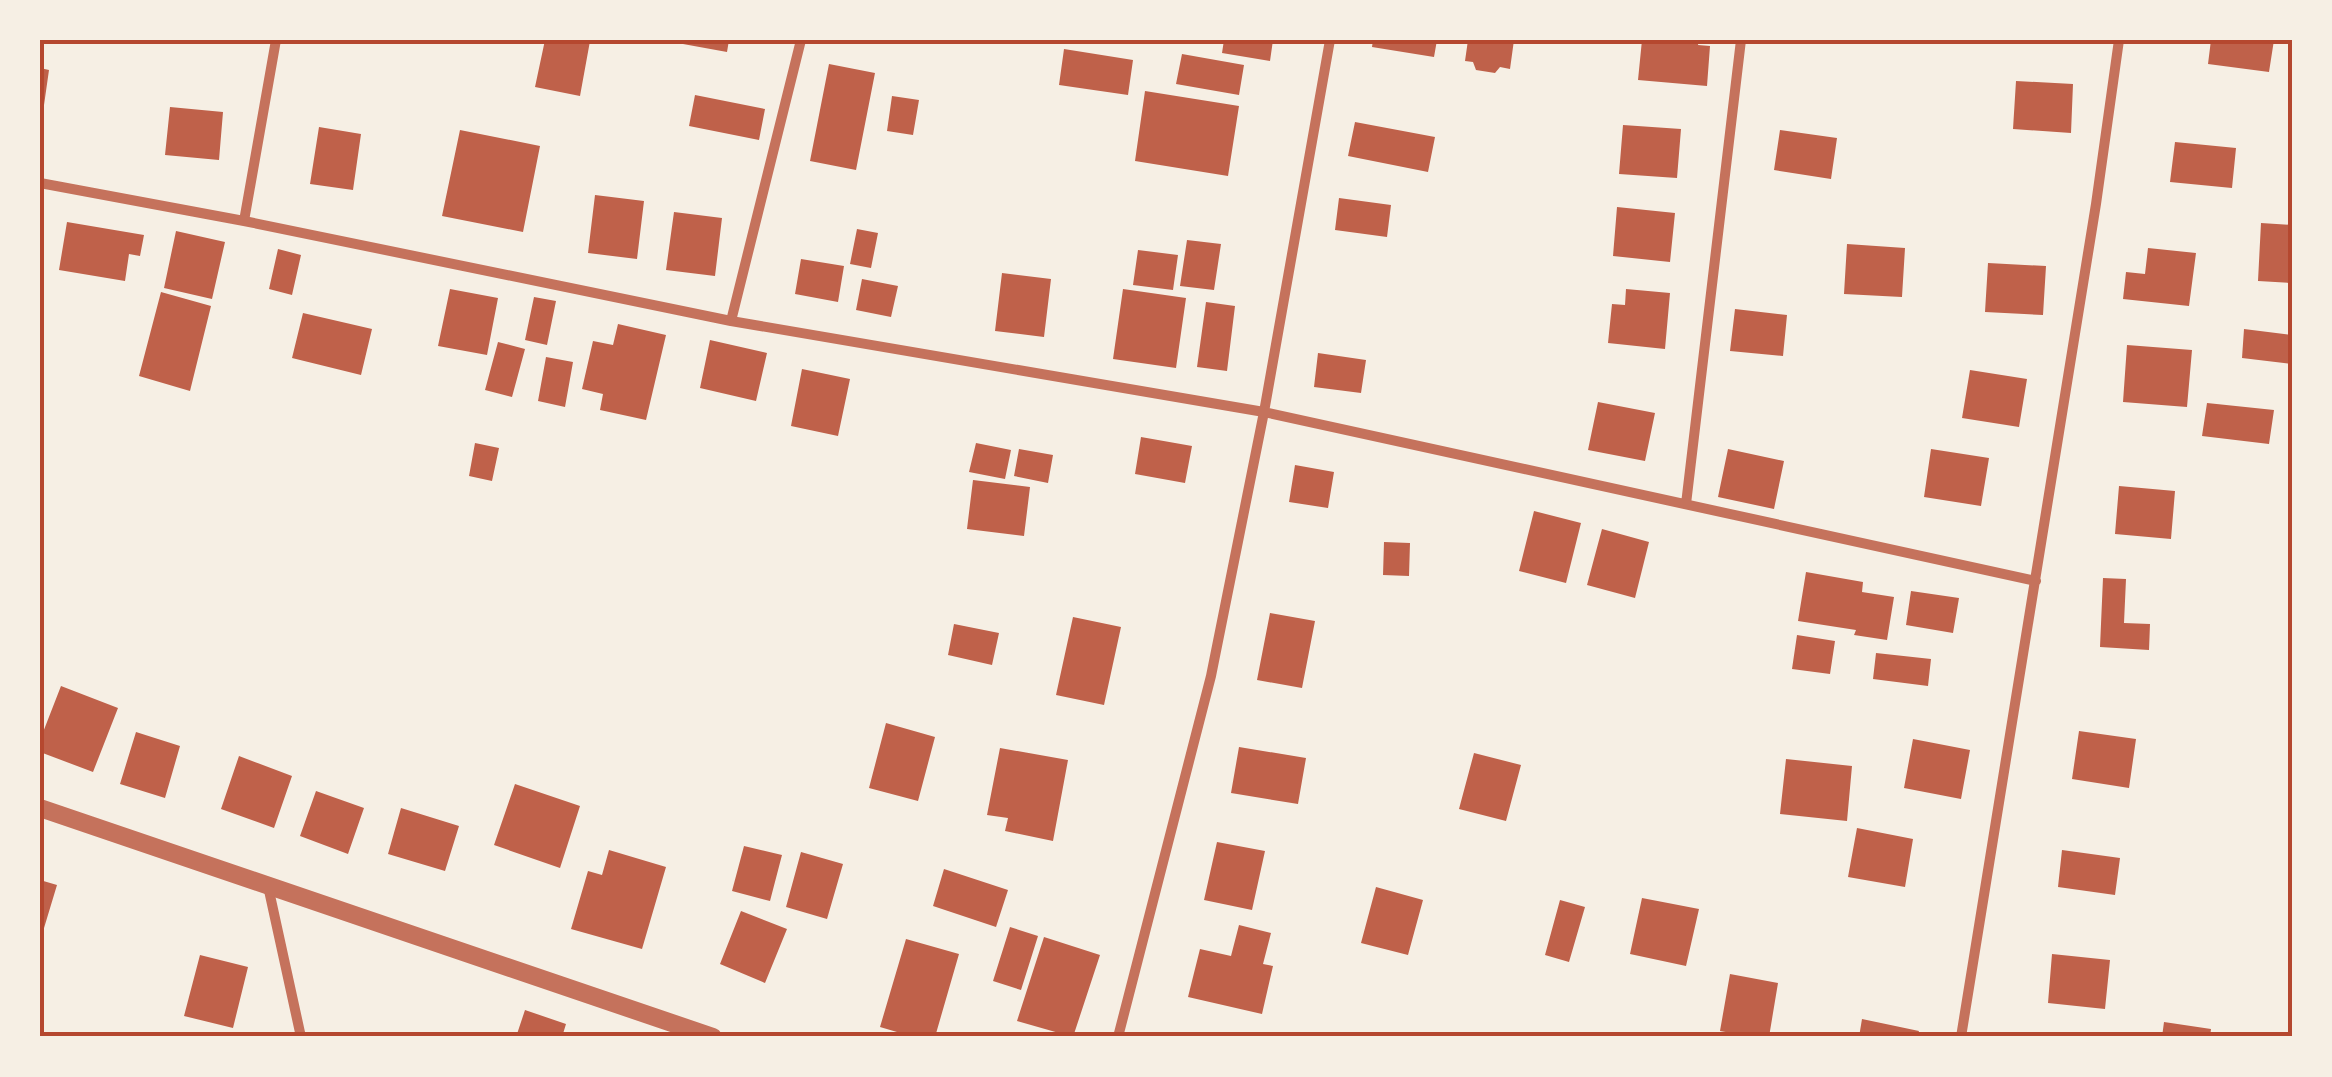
<svg xmlns="http://www.w3.org/2000/svg" width="2332" height="1077" font-family="Helvetica,sans-serif">
	<style>
		.building { fill: #bf614a }
		.lines { fill: none; stroke-linecap: round; stroke-linejoin: round }
		.minor { stroke: #c5725c; stroke-width: 10 }
		.tertiary { stroke: #c5725c; stroke-width: 18 }
		.neatline { fill: none; stroke: #b5482f; stroke-width: 4 }
	</style>
	<rect width="100%" height="100%" fill="#f6efe4"/>
	<!-- building -->
	<path class="building" d="M545,40l45,1 -10,55 -45,-9z
		M672,40h57l-2,12 -55,-10z
		M1224,40h49l-3,21 -48,-8z
		M1373,40h64l-3,17 -62,-10z
		M1468,40h46l-4,29 -10,-2 -5,6 -19,-3 -3,-8 -8,-1z
		M1642,40h57l-1,5 12,1 -3,40 -69,-6z
		M2211,40h63l-5,32 -61,-8z
		M1064,49l69,11 -5,35 -69,-10z
		M1182,54l62,11 -5,30 -63,-11z
		M829,64l46,9 -19,97 -46,-9z
		M40,68l9,2 -7,49h-2z
		M2016,81l57,3 -2,49 -58,-4z
		M1145,91l94,15 -11,70 -93,-15z
		M695,95l70,14 -6,31 -70,-14z
		M892,96l27,4 -6,35 -26,-4z
		M170,107l53,5 -4,48 -54,-5z
		M1355,122l80,15 -7,35 -80,-16z
		M1623,125l58,4 -4,49 -58,-4z
		M319,127l42,7 -8,56 -43,-6z
		M460,130l80,16 -17,86 -81,-16z
		M1780,130l57,8 -6,41 -57,-9z
		M2175,142l61,6 -4,40 -62,-6z
		M595,195l49,6 -7,58 -49,-6z
		M1339,198l52,7 -4,32 -52,-7z
		M1617,207l58,6 -5,49 -57,-6z
		M674,212l48,6 -7,58 -49,-6z
		M67,222l77,13 -4,21 -11,-2 -4,27 -66,-11z
		M2261,223l31,2v58l-34,-2z
		M857,229l21,4 -7,35 -21,-4z
		M176,231l49,11 -13,57 -48,-11z
		M1187,240l34,4 -7,46 -34,-4z
		M1847,244l58,4 -3,49 -58,-3z
		M2148,248l48,5 -7,53 -66,-7 3,-27 19,2z
		M278,249l23,6 -9,40 -23,-6z
		M1138,250l40,5 -5,35 -40,-5z
		M801,259l43,7 -6,36 -43,-8z
		M1988,263l58,3 -3,49 -58,-3z
		M1002,273l49,6 -7,58 -49,-6z
		M862,279l36,7 -7,31 -35,-7z
		M450,289l48,9 -11,57 -49,-9z
		M1123,289l63,9 -10,70 -63,-9z
		M1626,289l44,4 -5,56 -57,-6 4,-39 13,1z
		M161,292l50,14 -21,85 -51,-15z
		M534,297l22,4 -9,44 -22,-5z
		M1206,302l29,4 -8,65 -30,-4z
		M1735,309l52,6 -4,41 -53,-5z
		M303,313l69,16 -11,46 -69,-17z
		M618,324l48,11 -20,85 -46,-10 3,-16 -21,-5 11,-48 20,4z
		M2244,329l48,6v29l-50,-6z
		M710,340l57,13 -11,48 -56,-13z
		M498,342l27,7 -13,48 -27,-7z
		M2127,345l65,5 -5,57 -64,-5z
		M1318,353l48,7 -5,33 -47,-6z
		M546,357l27,5 -8,45 -27,-6z
		M802,369l48,10 -12,57 -47,-10z
		M1970,370l57,9 -8,48 -57,-9z
		M1598,402l57,11 -10,48 -57,-11z
		M2207,403l67,7 -5,34 -67,-8z
		M1141,437l51,9 -7,37 -50,-9z
		M475,443l24,5 -7,33 -23,-5z
		M976,443l35,7 -6,29 -36,-7z
		M1019,449l34,6 -5,28 -34,-7z
		M1728,449l56,12 -10,48 -56,-12z
		M1931,449l58,9 -8,48 -57,-9z
		M1295,465l39,7 -6,36 -39,-6z
		M973,480l57,7 -6,49 -57,-7z
		M2119,486l56,5 -4,48 -56,-5z
		M1534,511l47,12 -15,60 -47,-12z
		M1602,529l47,13 -14,56 -48,-13z
		M1384,542l26,1 -1,33 -26,-1z
		M1806,572l57,10 -1,10 32,5 -7,43 -33,-5 2,-5 -58,-9z
		M2103,578l23,1 -2,44 26,1 -1,26 -49,-3z
		M1911,591l48,7 -6,35 -47,-8z
		M1270,613l45,8 -13,67 -45,-8z
		M1073,617l48,10 -17,78 -48,-10z
		M954,624l45,9 -7,32 -44,-10z
		M1797,635l38,6 -5,33 -38,-5z
		M1876,653l55,6 -3,27 -55,-7z
		M61,686l57,22 -25,64 -53,-20v-12z
		M886,723l49,14 -17,64 -49,-13z
		M2079,731l57,8 -7,49 -57,-9z
		M136,732l44,14 -15,52 -45,-14z
		M1913,739l57,11 -9,49 -57,-11z
		M1239,747l67,11 -8,46 -67,-11z
		M1000,748l68,12 -15,81 -48,-10 3,-13 -21,-3z
		M1474,753l47,12 -15,56 -47,-12z
		M239,756l53,20 -18,52 -53,-19z
		M1786,759l66,7 -5,55 -67,-7z
		M515,784l65,22 -20,62 -66,-23z
		M316,791l48,17 -16,46 -48,-18z
		M401,808l58,18 -14,45 -57,-17z
		M1857,828l56,11 -8,48 -57,-10z
		M1217,842l48,9 -13,59 -48,-10z
		M744,846l38,9 -12,46 -38,-10z
		M609,850l57,17 -24,82 -71,-20 17,-58 14,4z
		M2062,850l58,8 -5,37 -57,-8z
		M801,852l42,12 -16,55 -41,-12z
		M944,869l64,21 -12,37 -63,-21z
		M40,880l17,5 -16,53 -1,-1z
		M1376,887l47,13 -15,55 -47,-12z
		M1642,898l57,11 -13,57 -56,-12z
		M1560,900l25,7 -16,55 -24,-7z
		M741,911l46,18 -22,54 -45,-19z
		M1239,925l32,8 -8,31 10,2 -11,48 -74,-17 12,-48 31,7z
		M1010,927l28,9 -17,54 -28,-9z
		M1044,937l56,18 -27,82 -56,-16z
		M906,939l53,15 -24,83h-21l-34,-10z
		M2052,954l58,6 -5,49 -57,-6z
		M200,955l48,12 -15,61 -49,-12z
		M1730,974l48,9 -9,54h-15l-34,-6z
		M525,1010l41,14 -4,13h-46z
		M1862,1019l57,12 -2,6h-58z
		M2164,1022l47,7 -1,8h-48z"/>
	<g class="lines">
		<!-- minor -->
		<path class="minor" d="M40,183l204,38 487,100 533,91 772,169
			M244,221l32,-181
			M731,321l70,-281
			M1686,504l55,-464
			M268,886l33,151
			M1118,1037l93,-361 53,-264 66,-372
			M1961,1037l135,-833 23,-164"/>
		<!-- tertiary -->
		<path class="tertiary" d="M40,808l673,229"/>
	</g>
	<!-- border -->
	<rect width="2332" height="1077" fill="none" stroke="#f6efe4" stroke-width="85"/>
	<rect x="42" y="42" width="2248" height="992" class="neatline"/>
</svg>
